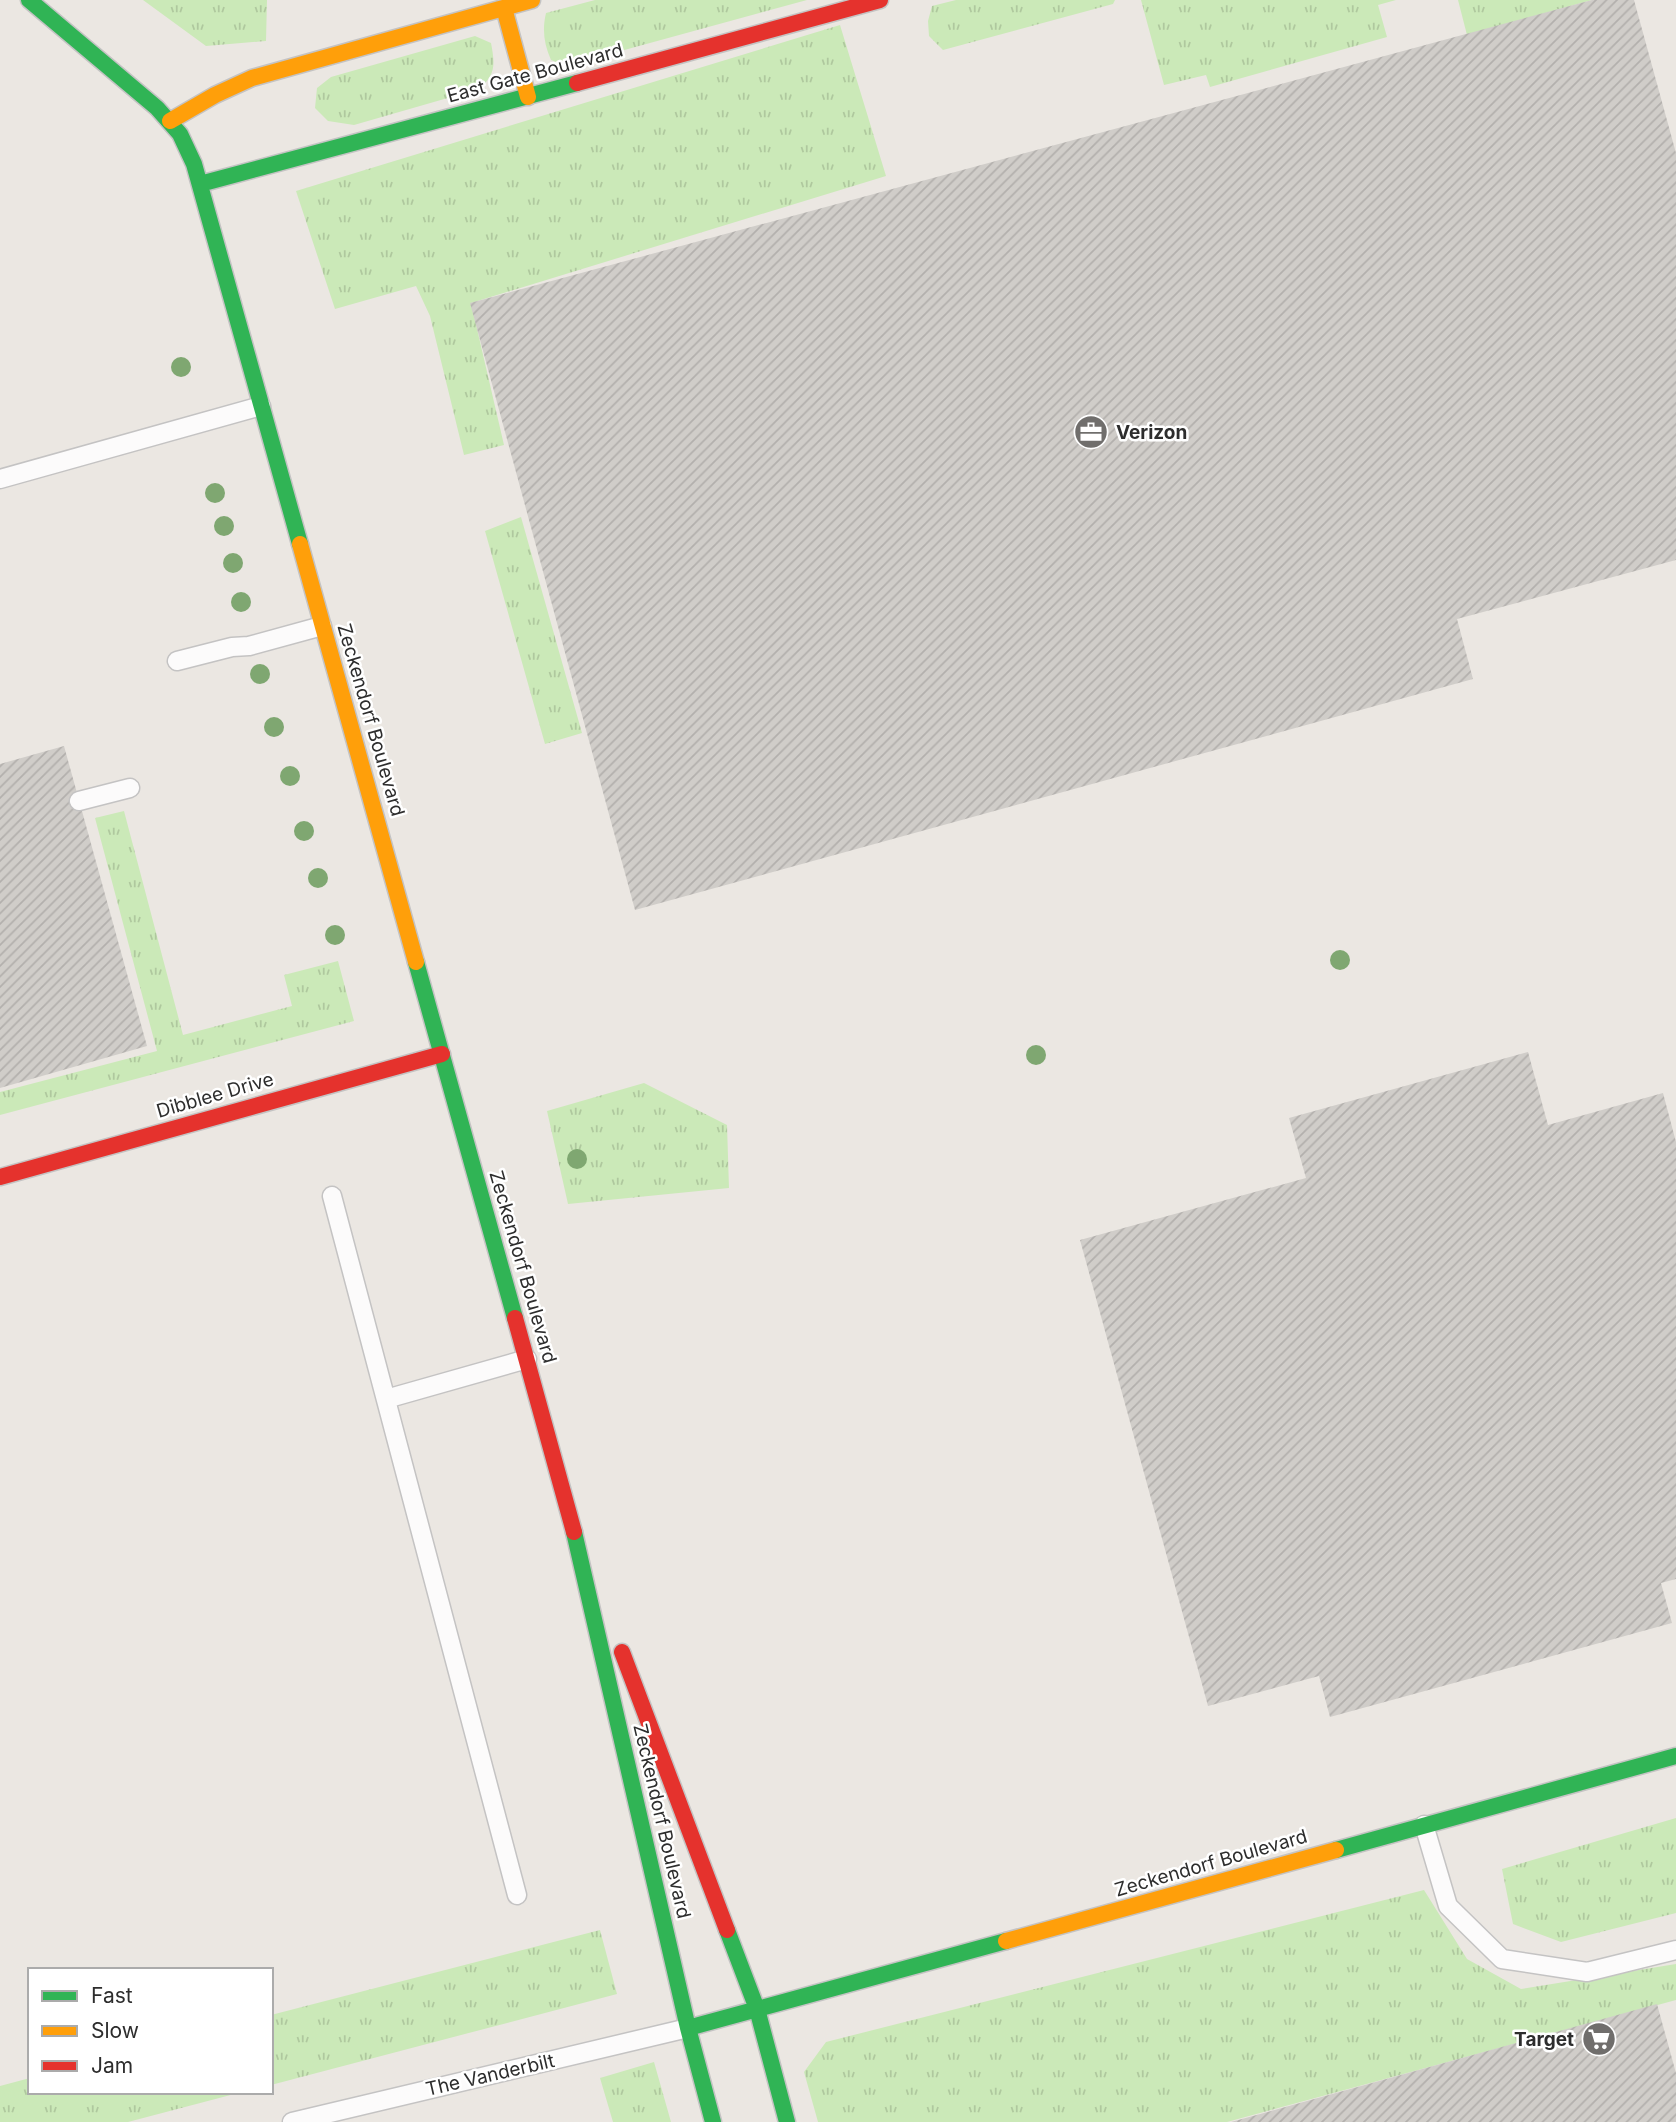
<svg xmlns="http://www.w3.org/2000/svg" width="1676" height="2122" font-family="Inter,sans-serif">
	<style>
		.grass { fill: url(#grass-tufts) }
		.building { fill: url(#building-hatch) }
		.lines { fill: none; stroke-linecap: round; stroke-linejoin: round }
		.lane-casing { stroke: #c4c3c3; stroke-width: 21 }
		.fast-casing { stroke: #c4c3c3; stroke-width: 19 }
		.slow-casing { stroke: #c4c3c3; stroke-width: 19 }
		.jam-casing { stroke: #c4c3c3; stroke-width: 19 }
		.lane { stroke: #fcfbfb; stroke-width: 18 }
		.fast { stroke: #30b455; stroke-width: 16 }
		.slow { stroke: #ff9f0a; stroke-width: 16 }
		.jam { stroke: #e5322d; stroke-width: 16 }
		.tree { fill: #7fa771 }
		.labels { text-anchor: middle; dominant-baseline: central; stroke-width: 5; stroke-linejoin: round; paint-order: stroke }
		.street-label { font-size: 19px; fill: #2d2d2d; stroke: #fff }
		.poi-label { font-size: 19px; font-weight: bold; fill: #2d2d2d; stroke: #fff; text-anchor: start }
	</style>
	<defs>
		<pattern id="grass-tufts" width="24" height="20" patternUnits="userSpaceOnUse" patternTransform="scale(1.75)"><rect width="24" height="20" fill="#cbe9b8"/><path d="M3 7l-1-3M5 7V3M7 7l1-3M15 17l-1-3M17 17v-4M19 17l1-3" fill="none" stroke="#afc89e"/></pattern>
		<pattern id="building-hatch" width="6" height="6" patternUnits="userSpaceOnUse" patternTransform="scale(1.75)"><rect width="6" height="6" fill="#d0cdc9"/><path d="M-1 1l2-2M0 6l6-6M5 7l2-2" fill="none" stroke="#b3b0ad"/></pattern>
	</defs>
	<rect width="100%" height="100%" fill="#ebe7e2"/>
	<!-- grass -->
	<path class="grass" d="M143,0h124l-1,41 -60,5z
		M595,0h212l-241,66 -15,-6c-7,-16 -9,-30 -5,-47z
		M956,0h159l-2,4 -170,46 -14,-14 -1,-15 4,-15z
		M1141,0h255l-18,5 9,32 -177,50 -4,-12 -42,10z
		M1458,0h134l-125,35z
		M840,25l46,151 -415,127 33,142 -40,10 -34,-139 -14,-30 -81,23 -39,-118z
		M475,36l16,7c4,21 5,32 -12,46l-125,36 -26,-4 -13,-13 2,-20 14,-11z
		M521,517l61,216 -37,11 -60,-213z
		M124,811l59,224 109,-29 -8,-31 54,-14 16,60 -354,94v-23l157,-41 -62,-233z
		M644,1083l83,42 2,63 -161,16 -21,-93z
		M1676,1818v95l-115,29 -48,-18 -11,-55z
		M1424,1890l43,69 54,30 155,-25v36l-449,122h-409l-14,-50 22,-30z
		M600,1930l17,64 -346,91v-70z
		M654,2062l17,60h-58l-13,-44z
		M30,2078v14h212l-114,30h-128v-36z"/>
	<!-- building -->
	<path class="building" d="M1592,0h42l42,153v407l-219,59 16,60 -838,231 -165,-607z
		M64,746l83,300 -147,42v-324z
		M1528,1052l20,73 115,-32 13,49v437l-15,4 11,40 -342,94 -11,-41 -111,30 -128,-466 226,-62 -17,-60z
		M1657,2004l19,69v49h-445z"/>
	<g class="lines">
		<!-- lane casing -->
		<g class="lane-casing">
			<path id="lane" d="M0,479l261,-73
				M177,661l55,-14 17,-1 73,-20
				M79,801l51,-13
				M332,1196l185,699
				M386,1399l141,-40
				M1424,1825l24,81 54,53 85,13 89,-22
				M292,2122l396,-94"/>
		</g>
		<!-- fast casing -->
		<g class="fast-casing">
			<path id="fast" d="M29,0l128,108 23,26 14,30 106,380
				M200,184l377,-101
				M416,962l99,356
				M574,1532l114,496 25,94
				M1336,1850l340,-94
				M727,1930l30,79 30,113
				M688,2028l318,-87"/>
		</g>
		<!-- slow casing -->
		<g class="slow-casing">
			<path id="slow" d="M504,8l24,89
				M170,121l45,-26 37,-17 280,-78
				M300,544l116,418
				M1006,1941l330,-91"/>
		</g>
		<!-- jam casing -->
		<g class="jam-casing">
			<path id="jam" d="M577,83l303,-83
				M0,1177l442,-123
				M515,1318l59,214
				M622,1652l105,278"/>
		</g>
		<!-- lane -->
		<use href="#lane" class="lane"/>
		<!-- fast -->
		<use href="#fast" class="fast"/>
		<!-- slow -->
		<use href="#slow" class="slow"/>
		<!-- jam -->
		<use href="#jam" class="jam"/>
	</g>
	<!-- trees -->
	<g class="tree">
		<circle cx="181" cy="367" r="10"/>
		<circle cx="215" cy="493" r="10"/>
		<circle cx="224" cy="526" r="10"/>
		<circle cx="233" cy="563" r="10"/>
		<circle cx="241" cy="602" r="10"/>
		<circle cx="260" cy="674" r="10"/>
		<circle cx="274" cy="727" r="10"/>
		<circle cx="290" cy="776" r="10"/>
		<circle cx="304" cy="831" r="10"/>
		<circle cx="318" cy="878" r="10"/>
		<circle cx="335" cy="935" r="10"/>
		<circle cx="1340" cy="960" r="10"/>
		<circle cx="1036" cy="1055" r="10"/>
		<circle cx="577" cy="1159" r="10"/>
	</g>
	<!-- icons -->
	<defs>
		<g id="office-disc" transform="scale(1.75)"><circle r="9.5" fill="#706e6c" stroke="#fff"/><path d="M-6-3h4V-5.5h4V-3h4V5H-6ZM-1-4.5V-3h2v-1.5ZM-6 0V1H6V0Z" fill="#fff"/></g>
		<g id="supermarket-disc" transform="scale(1.75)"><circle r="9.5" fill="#706e6c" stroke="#fff"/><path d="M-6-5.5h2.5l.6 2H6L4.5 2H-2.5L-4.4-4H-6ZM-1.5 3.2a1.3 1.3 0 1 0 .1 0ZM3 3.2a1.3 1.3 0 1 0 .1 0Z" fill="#fff"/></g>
	</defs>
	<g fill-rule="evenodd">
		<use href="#office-disc" x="1091" y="432"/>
		<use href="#supermarket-disc" x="1599" y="2039"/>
	</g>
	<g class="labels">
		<!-- street labels -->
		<g class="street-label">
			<text transform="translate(535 73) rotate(-15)">East Gate Boulevard</text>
			<text transform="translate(371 720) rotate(74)">Zeckendorf Boulevard</text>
			<text transform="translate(215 1095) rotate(-16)">Dibblee Drive</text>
			<text transform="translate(523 1267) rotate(74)">Zeckendorf Boulevard</text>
			<text transform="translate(662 1821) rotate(77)">Zeckendorf Boulevard</text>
			<text transform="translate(1211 1863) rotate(-16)">Zeckendorf Boulevard</text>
			<text transform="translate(490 2075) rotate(-13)">The Vanderbilt</text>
		</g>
		<!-- poi labels -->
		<g class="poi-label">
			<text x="1116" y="432">Verizon</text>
			<text x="1574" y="2039" text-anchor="end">Target</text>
		</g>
	</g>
	<!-- legend -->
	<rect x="28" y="1968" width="245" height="126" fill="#ffffff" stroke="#ababab" stroke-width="2"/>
	<rect x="42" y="1991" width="35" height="10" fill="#30b455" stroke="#ababab" stroke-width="2"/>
	<text x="91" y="2003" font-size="21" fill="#2d2d2d">Fast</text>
	<rect x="42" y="2026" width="35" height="10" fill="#ff9f0a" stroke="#ababab" stroke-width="2"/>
	<text x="91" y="2038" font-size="21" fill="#2d2d2d">Slow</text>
	<rect x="42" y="2061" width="35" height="10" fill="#e5322d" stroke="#ababab" stroke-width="2"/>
	<text x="91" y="2073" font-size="21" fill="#2d2d2d">Jam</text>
</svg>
